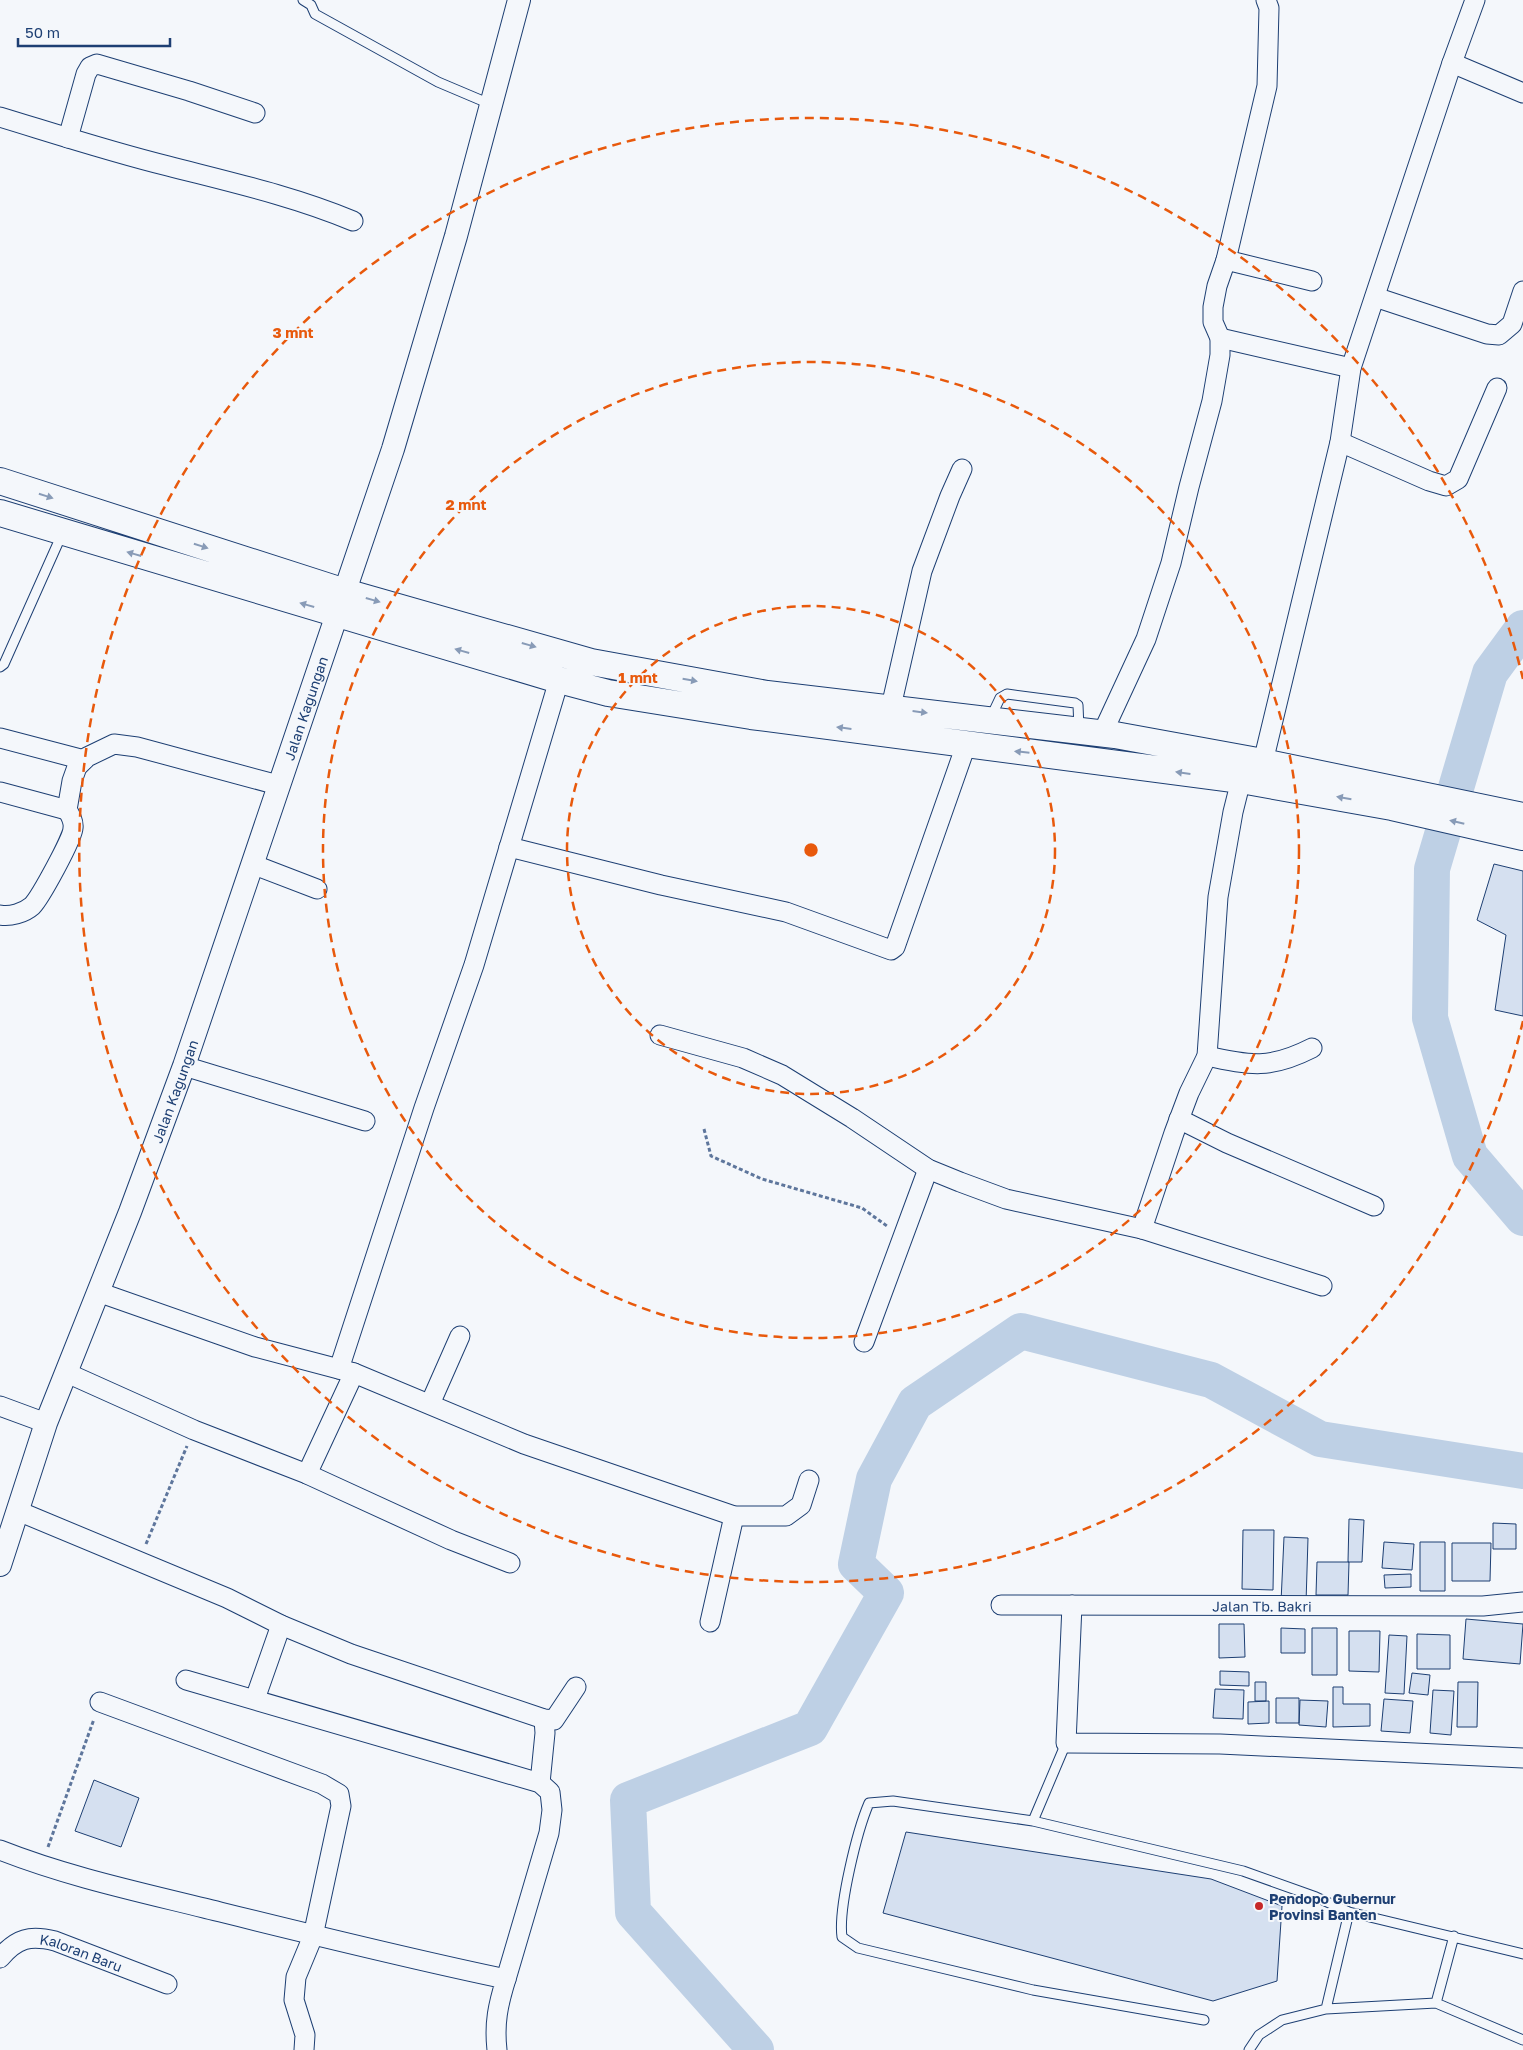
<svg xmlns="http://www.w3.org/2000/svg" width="1523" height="2050" font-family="'Golos Text',sans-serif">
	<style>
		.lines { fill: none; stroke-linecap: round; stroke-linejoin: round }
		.river { stroke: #bed0e5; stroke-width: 36 }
		.building { fill: #d5e0f0; stroke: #1d3f73 }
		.service-casing { stroke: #1d3f73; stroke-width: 11 }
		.minor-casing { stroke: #1d3f73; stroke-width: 21 }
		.tertiary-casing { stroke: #1d3f73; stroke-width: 24 }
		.secondary-casing { stroke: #1d3f73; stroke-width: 28 }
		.path { stroke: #5e769c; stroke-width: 3; stroke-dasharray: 4 2.5; stroke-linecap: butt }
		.service { stroke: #f4f7fb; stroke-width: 9 }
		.minor { stroke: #f4f7fb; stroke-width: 19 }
		.tertiary { stroke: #f4f7fb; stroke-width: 22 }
		.secondary { stroke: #f4f7fb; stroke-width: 26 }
		.oneway { fill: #889bb7 }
		.ring { fill: none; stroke: #e8590c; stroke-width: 2.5; stroke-dasharray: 9 6 }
		.poi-dot { fill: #c62828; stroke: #f4f7fb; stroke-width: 2 }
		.labels { text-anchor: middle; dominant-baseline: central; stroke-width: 4; stroke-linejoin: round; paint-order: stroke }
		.street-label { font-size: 14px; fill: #1d3f73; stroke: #f4f7fb }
		.poi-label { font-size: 14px; font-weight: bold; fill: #1d3f73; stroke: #f4f7fb; text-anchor: start }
		.centre { fill: #e8590c; stroke: #f4f7fb; stroke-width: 2.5 }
		.ring-label { font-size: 15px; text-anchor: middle; font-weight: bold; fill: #e8590c; stroke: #f4f7fb; stroke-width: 4; stroke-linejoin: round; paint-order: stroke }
	</style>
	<rect width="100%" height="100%" fill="#f4f7fb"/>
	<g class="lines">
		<!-- river -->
		<path class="river" d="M1523,628l-33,45 -58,196 -2,149 40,138 53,62
			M756,2050l-123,-138 -5,-112 182,-72 76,-135 -30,-29 18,-85 41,-76 106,-72 190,49 109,59 203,32"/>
	</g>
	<!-- building -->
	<path class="building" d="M1494,864l29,7v145l-28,-6 11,-75 -29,-15z
		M1349,1519l15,1 -2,42h-14z
		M1493,1523l23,1v25h-23z
		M1243,1530h31l-1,60 -31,-1z
		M1284,1537l24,1 -2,65 -25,-1z
		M1384,1542l30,2 -2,26 -30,-2z
		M1420,1542h25v49h-25z
		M1452,1543h39l-1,38h-38z
		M1317,1562h32l-1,33h-32z
		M1411,1574v13l-26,1 -1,-13z
		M1466,1619l57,5 -3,40 -57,-5z
		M1219,1624h25l1,33 -26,1z
		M1281,1628l24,1v24h-24z
		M1312,1628h25v47h-25z
		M1349,1631h31l-1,41 -30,-1z
		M1417,1634l33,1v34h-33z
		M1389,1635l18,1 -3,58 -19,-1z
		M1220,1671l29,1v14l-29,-1z
		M1412,1673l18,2 -2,20 -19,-2z
		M1255,1682h11v19h-11z
		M1458,1682h20l-1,45h-20z
		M1333,1687h10v17h27v22l-37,1z
		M1215,1689l29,1 -1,29 -30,-1z
		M1433,1690l21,1 -3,44 -21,-2z
		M1276,1698h23v25h-23z
		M1384,1699l29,2 -3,32 -29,-2z
		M1300,1700l28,1 -2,26 -27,-2z
		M1269,1701v22l-21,1v-22z
		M94,1780l45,18 -18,49 -46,-16z
		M906,1832l305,47 71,27 -5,75 -64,20 -330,-88z"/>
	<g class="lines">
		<!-- service casing -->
		<g class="service-casing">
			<path id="service" d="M303,0l8,5 4,9 123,68 52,22
				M0,667l4,-3 58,-130
				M990,719l10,-21 7,-4 68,9 3,2 1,24
				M1033,1821l33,-78
				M1349,1912l174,42
				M1436,2003l18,-67
				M1204,2020l-171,-30 -175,-42 -16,-11c-4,-29 15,-106 27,-134l24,-2 140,20 210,50 73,26 33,15 -23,97
				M1249,2050l10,-15 23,-15 44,-11 110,-6 87,37"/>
		</g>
		<!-- minor casing -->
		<g class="minor-casing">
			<g id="minor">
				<path d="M1452,63l71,30"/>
				<path d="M0,117c56,17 111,35 168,49 62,16 125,30 185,55"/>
				<path d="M68,138l18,-64 4,-7 7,-3 92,27 66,22"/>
				<path d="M1226,260l86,21"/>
				<path d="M1375,297l112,37 12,1 13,-11 11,-33"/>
				<path d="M1220,338l131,30"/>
				<path d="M1340,442l89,39 17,5 12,-7 39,-91"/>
				<path d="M888,720l34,-149 28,-75 12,-27"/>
				<path d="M1102,734l44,-95 25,-76 18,-76 23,-86 8,-46v-17l-7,-16v-15l4,-21 9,-26 41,-174 2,-78 -3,-8"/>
				<path d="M0,738l84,22"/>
				<path d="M1263,762l77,-320 11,-74 101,-305 23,-63"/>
				<path d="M0,792l67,18"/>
				<path d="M67,810l5,-29 5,-14 10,-10 27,-13 23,3 141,38"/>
				<path d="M509,847l152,38 125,27 105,38 4,-3 71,-202"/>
				<path d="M252,864l65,25"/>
				<path d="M0,915c10,2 24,-2 32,-9 8,-8 41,-68 41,-78 1,-6 -3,-14 -6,-18"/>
				<path d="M660,1035l83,23 39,17 70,43 76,51 32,13 46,17 136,30 180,57"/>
				<path d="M1207,1056c43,10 64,13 105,-8"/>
				<path d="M184,1066l181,55"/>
				<path d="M1179,1119l48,24 147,63"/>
				<path d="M1142,1229l32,-96 15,-40 18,-37 11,-159 15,-85 8,-32"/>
				<path d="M98,1292l157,55 99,26 170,71 210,72h52l15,-11 8,-25"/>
				<path d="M864,1342l64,-173"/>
				<path d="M339,1369l85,-261 50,-143 85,-285"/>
				<path d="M67,1373l127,57 113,44 144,66 59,23"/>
				<path d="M430,1404l30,-68"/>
				<path d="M0,1406l46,17"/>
				<path d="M307,1474l47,-101"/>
				<path d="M18,1511l209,87 54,27 70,29 193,65 10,1 22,-33"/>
				<path id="s1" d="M1001,1605l482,1 40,-4"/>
				<path d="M1072,1605l-6,138 154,1 303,14"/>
				<path d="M710,1622l24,-106"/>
				<path d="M186,1680l354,103 10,9 2,18 -3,23 -43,146"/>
				<path d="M255,1699l26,-74"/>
				<path d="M100,1702l222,82 17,10 2,12 -28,130 -17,41 -2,23 11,35 -1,15"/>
				<path d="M540,1783l5,-50 -1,-14"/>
				<path d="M0,1850c66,26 135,41 204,58 101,25 201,50 302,71 -8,26 -12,44 -9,71"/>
				<path id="s2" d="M0,1958c17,-20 30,-23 55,-17l112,43"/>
			</g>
		</g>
		<!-- tertiary casing -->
		<g class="tertiary-casing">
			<g id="tertiary">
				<path id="s3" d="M0,1565l46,-142 84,-211 54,-146 209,-617 63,-213 63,-236"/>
			</g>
		</g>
		<!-- secondary casing -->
		<g class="secondary-casing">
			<path id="secondary" d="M0,481l345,111 246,70 176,32 348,41 148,27 260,54
				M0,513l559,167 49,13 143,23 490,64 151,27 131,30"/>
		</g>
		<!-- path -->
		<path class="path" d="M704,1129l7,27 51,23 100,29 25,18
			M146,1544l41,-98
			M48,1847l46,-128"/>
		<!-- service -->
		<use href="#service" class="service"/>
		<!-- minor -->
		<use href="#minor" class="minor"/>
		<!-- tertiary -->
		<use href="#tertiary" class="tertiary"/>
		<!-- secondary -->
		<use href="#secondary" class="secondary"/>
	</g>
	<!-- one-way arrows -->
	<defs><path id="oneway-solid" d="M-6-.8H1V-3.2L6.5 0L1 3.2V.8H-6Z" transform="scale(1.25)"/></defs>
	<g class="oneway">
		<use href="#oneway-solid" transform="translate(46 496) rotate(18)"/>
		<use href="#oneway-solid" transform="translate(201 546) rotate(18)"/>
		<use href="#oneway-solid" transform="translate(134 554) rotate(-164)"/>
		<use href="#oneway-solid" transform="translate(373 600) rotate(16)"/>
		<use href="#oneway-solid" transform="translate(307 605) rotate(-164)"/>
		<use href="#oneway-solid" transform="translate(529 645) rotate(16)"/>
		<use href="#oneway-solid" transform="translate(462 651) rotate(-164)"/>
		<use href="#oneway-solid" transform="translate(690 680) rotate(10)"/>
		<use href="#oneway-solid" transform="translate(920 712) rotate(7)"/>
		<use href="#oneway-solid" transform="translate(844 728) rotate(-173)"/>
		<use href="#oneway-solid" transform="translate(1022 752) rotate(-174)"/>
		<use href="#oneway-solid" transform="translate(1183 773) rotate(-172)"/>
		<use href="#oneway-solid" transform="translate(1344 798) rotate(-170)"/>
		<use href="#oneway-solid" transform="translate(1457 822) rotate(-167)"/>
	</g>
	<!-- distance rings -->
	<g class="ring">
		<circle cx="811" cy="850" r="244"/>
		<circle cx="811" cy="850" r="488"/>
		<path d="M1523 1021A732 732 0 1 1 1523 679"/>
	</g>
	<!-- markers -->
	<circle class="poi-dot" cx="1259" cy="1906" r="5"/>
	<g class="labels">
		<!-- street labels -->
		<g class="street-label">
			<text stroke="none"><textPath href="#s3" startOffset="910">Jalan Kagungan</textPath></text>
			<text stroke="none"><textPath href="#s3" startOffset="505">Jalan Kagungan</textPath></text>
			<text stroke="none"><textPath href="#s1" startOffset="261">Jalan Tb. Bakri</textPath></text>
			<text stroke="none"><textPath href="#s2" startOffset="90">Kaloran Baru</textPath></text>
		</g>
		<!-- poi labels -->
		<g class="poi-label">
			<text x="1269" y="1898">Pendopo Gubernur<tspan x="1269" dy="16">Provinsi Banten</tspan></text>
		</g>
	</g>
	<circle cx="811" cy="850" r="8" class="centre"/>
	<g class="ring-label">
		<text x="293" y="338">3 mnt</text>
		<text x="466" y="510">2 mnt</text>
		<text x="638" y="683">1 mnt</text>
	</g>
	<!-- scale -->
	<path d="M18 38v8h152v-8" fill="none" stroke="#1d3f73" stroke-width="2.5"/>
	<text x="25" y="38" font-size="15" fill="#1d3f73" stroke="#f4f7fb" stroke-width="4" paint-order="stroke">50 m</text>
</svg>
